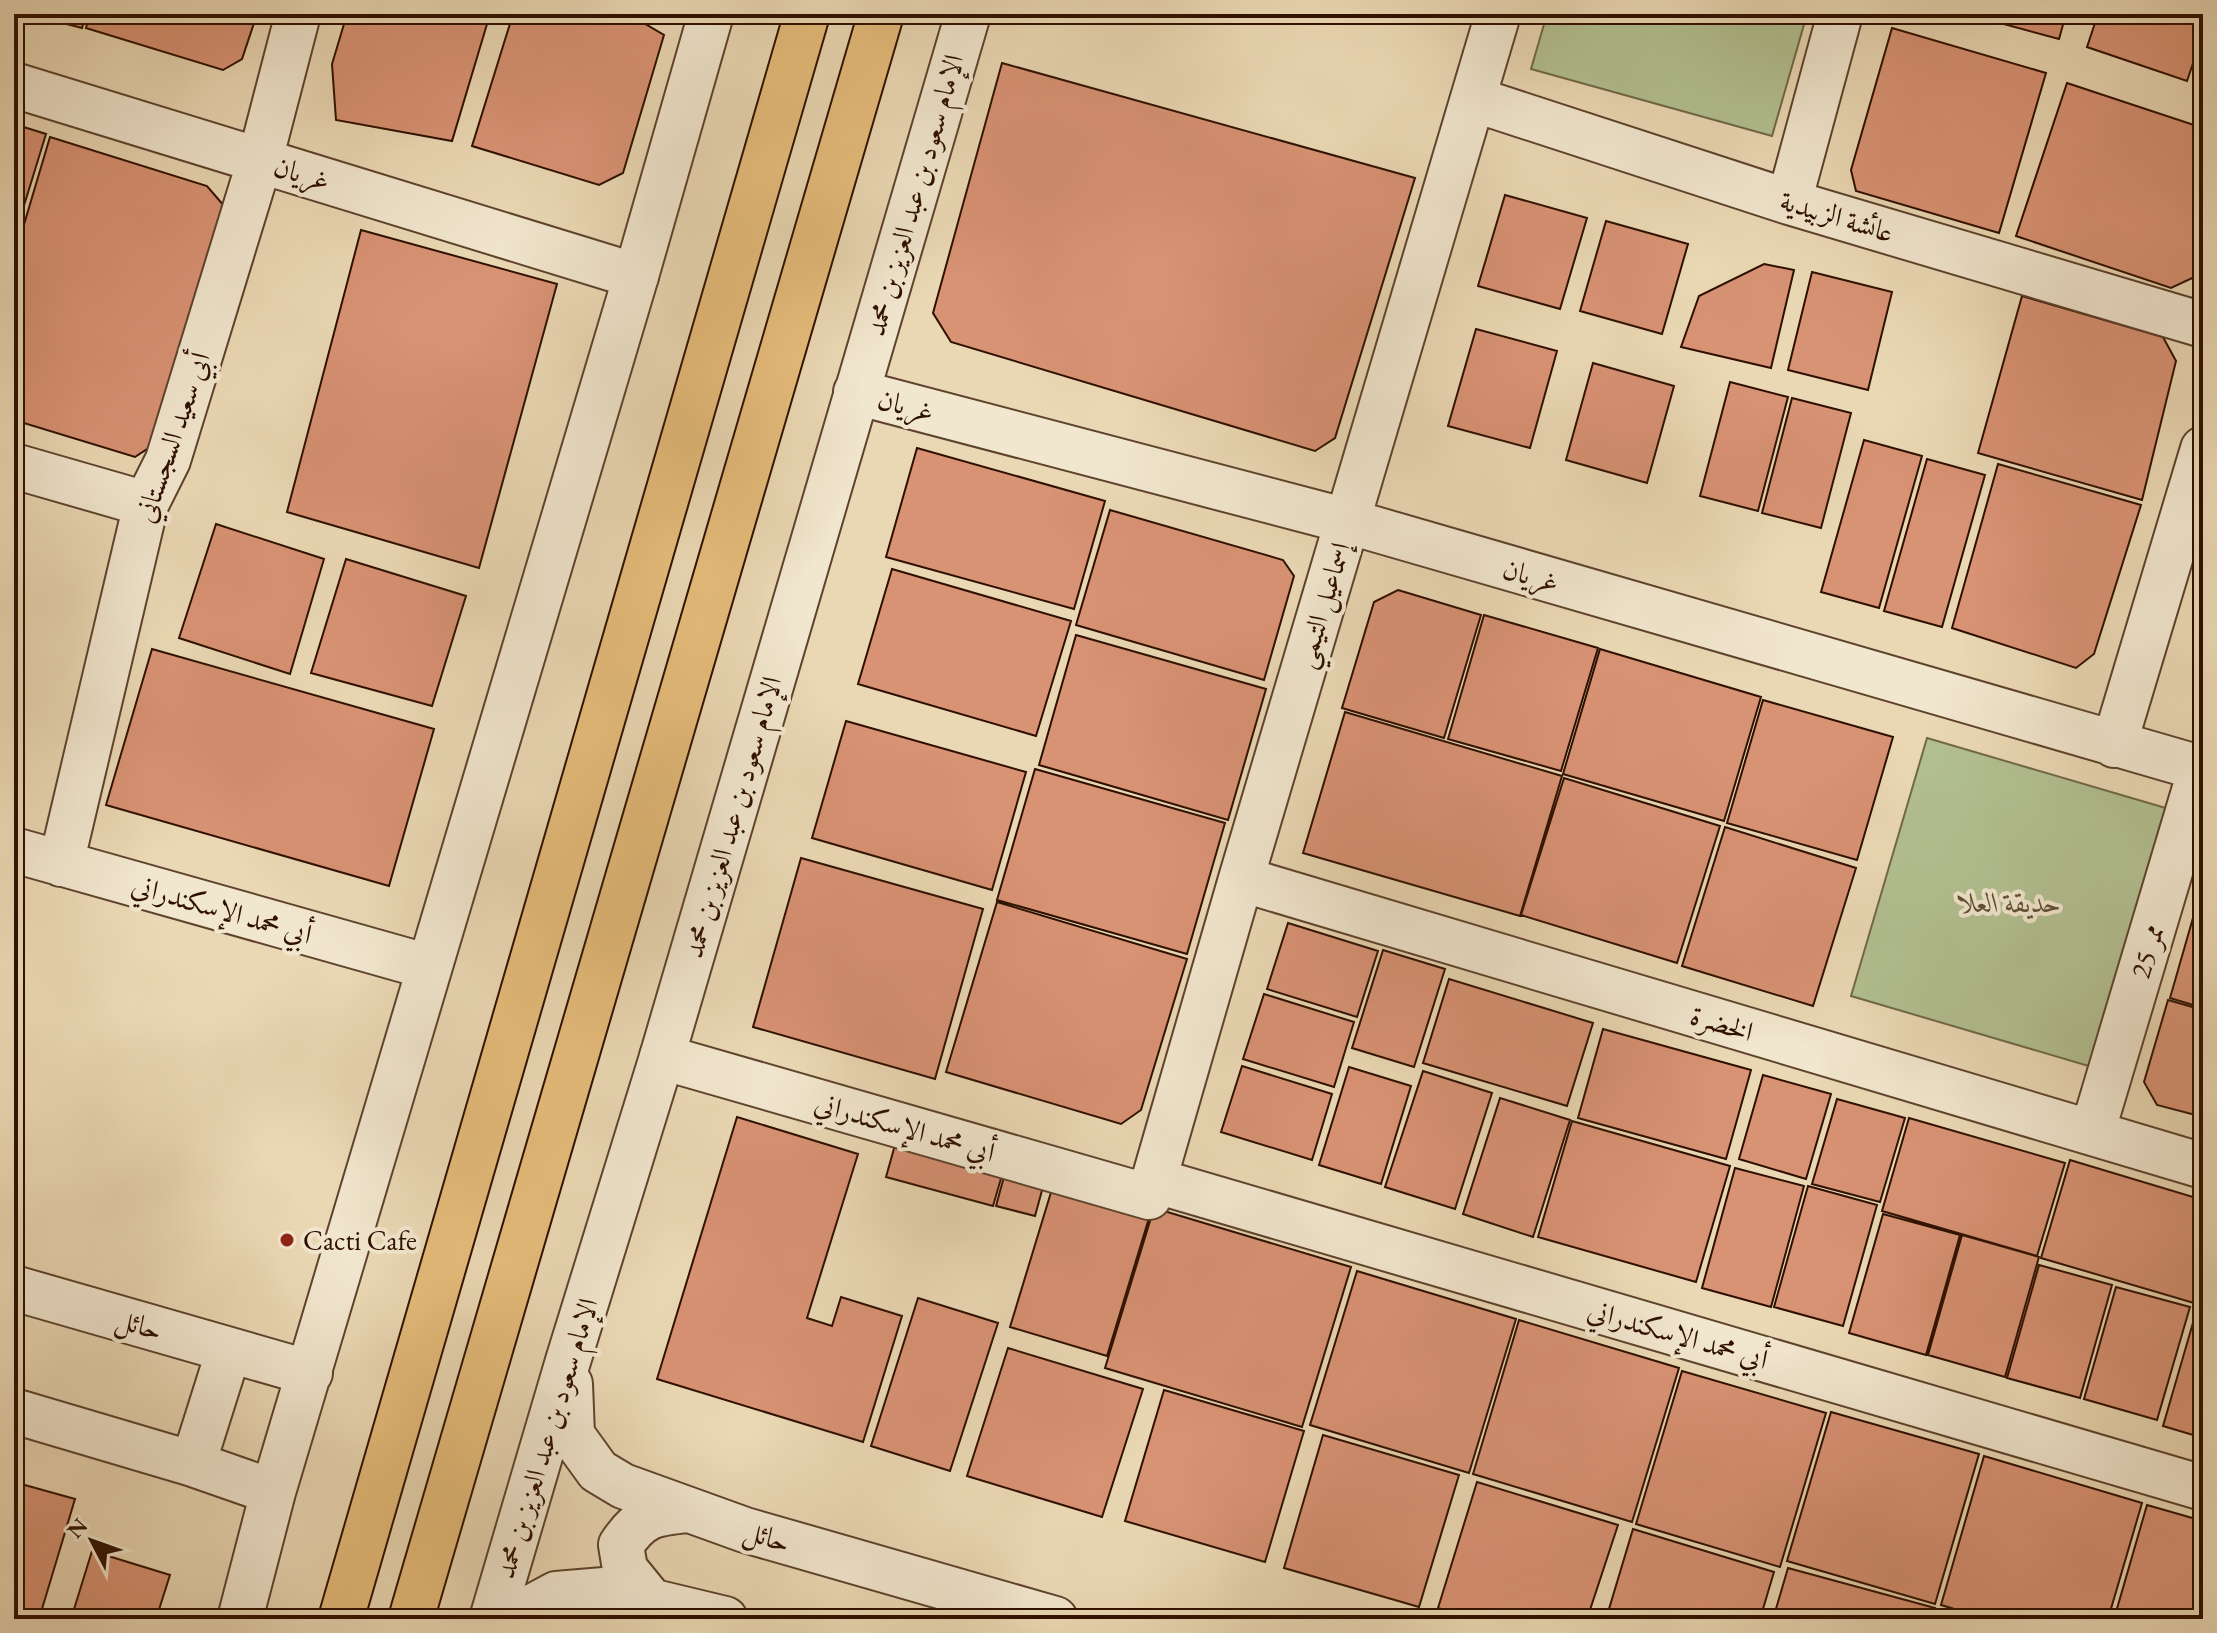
<svg xmlns="http://www.w3.org/2000/svg" width="2217" height="1633" font-family="'EB Garamond',Amiri,serif">
	<style>
		.green { fill: #b2c091; stroke: #706848; stroke-width: 2 }
		.building { fill: #d89274; stroke: #2f1000; stroke-width: 2 }
		.lines { fill: none; stroke-linecap: round; stroke-linejoin: round }
		.minor-casing { stroke: #5e422d; stroke-width: 48 }
		.tertiary-casing { stroke: #5e422d; stroke-width: 48 }
		.primary-casing { stroke: #2f1000; stroke-width: 48 }
		.minor { stroke: #f1e6ce; stroke-width: 44 }
		.tertiary { stroke: #f1e6ce; stroke-width: 44 }
		.primary { stroke: #e5bc7a; stroke-width: 44 }
		.poi-dot { fill: #8f2418; stroke: #f1e6ce; stroke-width: 3 }
		.labels { text-anchor: middle; dominant-baseline: central; stroke-width: 8; stroke-linejoin: round; paint-order: stroke }
		.street-label { font-size: 28px; fill: #2f1000; stroke: #f1e6ce }
		.park-label { font-size: 28px; font-style: italic; fill: #5d4e33; stroke: #f1e6ce }
		.poi-label { font-size: 28px; fill: #2f1000; stroke: #f1e6ce; text-anchor: start }
	</style>
	<rect width="100%" height="100%" fill="#ead8b4"/>
	<filter id="stains"><feTurbulence type="fractalNoise" baseFrequency=".0025" numOctaves="4"/><feColorMatrix values="0 0 0 0 .2 0 0 0 0 .09 0 0 0 0 .02 0 0 0 .5 -.17"/></filter>
	<radialGradient id="worn" r=".72"><stop offset=".6" stop-color="#630" stop-opacity="0"/><stop offset="1" stop-color="#630" stop-opacity=".3"/></radialGradient>
	<!-- green -->
	<path class="green" d="M1547,14h260l-35,122 -241,-67z
		M1927,738l242,71 -77,258 -241,-71z"/>
	<!-- building -->
	<path class="building" d="M28,14h58l-4,14z
		M90,14h167l-15,45 -19,11 -137,-42z
		M347,14h143l-38,127 -116,-21 -4,-56z
		M513,14h105l17,4 29,17 -41,138 -24,12 -127,-39z
		M1967,14h99l-7,25z
		M2098,14h105v20l-16,47 -100,-34z
		M1892,28l154,45 -47,160 -143,-42 -5,-21z
		M1002,63l413,115 -80,260 -20,13 -364,-109 -18,-29z
		M2067,83l136,45v141l-2,5 -30,14 -155,-52z
		M14,124l32,10 -32,104z
		M50,137l157,49 18,21 -75,240 -15,10 -121,-37v-162z
		M1505,195l82,23 -27,91 -82,-23z
		M1606,221l82,23 -26,90 -82,-23z
		M361,230l196,54 -78,284 -192,-56z
		M1764,264l30,6 -23,98 -90,-21 18,-51z
		M1812,272l80,20 -24,98 -80,-20z
		M2022,296l141,41 13,24 -34,139 -164,-47z
		M1476,329l81,22 -27,97 -82,-22z
		M1593,363l81,23 -27,97 -81,-23z
		M1730,382l58,15 -30,114 -58,-15z
		M1792,398l59,15 -30,115 -59,-15z
		M1864,440l58,16 -43,152 -58,-16z
		M917,448l188,53 -31,108 -188,-52z
		M1927,459l58,16 -43,152 -58,-16z
		M1998,464l143,41 -47,149 -18,14 -124,-40z
		M1110,510l173,50 11,16 -30,104 -188,-55z
		M216,524l108,35 -34,115 -111,-36z
		M346,559l120,37 -34,110 -121,-33z
		M892,569l179,52 -35,115 -178,-52z
		M1398,590l83,25 -37,123 -102,-30 32,-106z
		M1484,615l114,33 -37,123 -113,-32z
		M1076,635l190,54 -38,131 -189,-55z
		M152,649l282,80 -45,157 -283,-81z
		M1600,649l161,48 -37,124 -161,-47z
		M1763,700l130,37 -36,123 -130,-37z
		M1345,712l217,64 -42,140 -217,-63z
		M846,721l180,51 -34,118 -180,-52z
		M1035,769l190,54 -38,131 -190,-54z
		M1564,778l156,48 -43,137 -156,-48z
		M1725,827l131,41 -43,138 -131,-40z
		M801,858l182,51 -48,170 -182,-52z
		M2203,883v125l-33,-10z
		M997,902l190,57 -46,151 -20,14 -175,-52z
		M1288,923l90,28 -21,66 -90,-28z
		M1383,950l62,19 -31,98 -62,-19z
		M1449,979l144,44 -26,83 -144,-43z
		M1264,994l90,28 -20,65 -91,-28z
		M2168,1000l35,10v107l-46,-12 -13,-23z
		M1603,1029l148,41 -25,89 -148,-41z
		M1242,1066l90,28 -20,66 -91,-28z
		M1349,1067l62,19 -30,98 -62,-19z
		M1423,1071l69,22 -37,116 -70,-22z
		M1763,1075l68,19 -25,85 -67,-20z
		M1500,1098l70,22 -37,117 -70,-23z
		M1837,1099l68,19 -25,84 -68,-18z
		M737,1117l121,37 -51,164 25,8 9,-29 61,19 -39,126 -206,-63z
		M1909,1118l156,45 -28,93 -155,-45z
		M1572,1121l158,45 -34,116 -158,-45z
		M895,1145l107,30 -9,31 -107,-29z
		M2070,1160l133,40v74l-9,29 -153,-45z
		M1735,1168l69,18 -33,121 -69,-19z
		M1005,1173l39,10 -9,33 -39,-10z
		M1808,1186l69,19 -34,121 -69,-19z
		M1052,1189l97,29 -42,138 -97,-29z
		M1154,1208l197,59 -49,160 -197,-59z
		M1883,1214l77,21 -34,120 -77,-22z
		M1962,1235l77,22 -34,120 -77,-22z
		M2039,1265l73,20 -32,113 -73,-20z
		M1357,1271l159,48 -47,154 -159,-48z
		M2116,1287l74,20 -33,113 -73,-21z
		M918,1298l80,25 -48,148 -79,-25z
		M2197,1309l6,2v127l-40,-12z
		M1519,1320l160,48 -47,154 -159,-48z
		M1008,1348l135,41 -41,128 -135,-41z
		M1682,1371l144,42 -46,154 -144,-43z
		M1164,1390l140,41 -39,131 -140,-41z
		M1831,1412l148,42 -44,150 -148,-43z
		M1323,1435l136,40 -40,132 -135,-39z
		M1984,1456l158,47 -34,116h-120l-47,-14z
		M14,1482l61,17 -36,120h-25z
		M1477,1482l141,43 -31,94h-116l-33,-11z
		M2147,1505l56,16v98h-89z
		M1633,1529l141,43 -14,47h-154z
		M92,1551l78,24 -14,44h-85z
		M1788,1568l147,40 -3,11h-159z
		M1949,1611l25,8h-27z"/>
	<g class="lines">
		<!-- minor casing -->
		<g class="minor-casing">
			<path id="minor" d="M14,85l622,191
				M1473,99l316,103 414,123
				M1789,202l51,-188
				M856,392l491,129 856,248
				M14,466l132,38
				M2114,745l89,-296
				M14,850l415,117
				M61,864l85,-360 22,-44 92,-300 38,-146
				M1241,879l962,287
				M662,1057l487,140 92,-318 257,-865
				M2092,1133l109,-365
				M1153,1180l1050,308"/>
		</g>
		<!-- tertiary casing -->
		<g class="tertiary-casing">
			<path id="tertiary" d="M14,1288l296,85
				M570,1384l2,51 26,36 25,15 122,44 310,89
				M14,1411l179,53 80,28
				M193,1464l36,-114
				M651,1601l-26,-32 -4,-24c20,-30 33,-32 67,-35
				M240,1619l33,-127 363,-1216 75,-262
				M492,1619l76,-258 94,-304 306,-1043
				M510,1619l46,-25 48,-4 121,29"/>
		</g>
		<!-- primary casing -->
		<g class="primary-casing">
			<path id="primary" d="M341,1619l466,-1605
				M411,1619l470,-1605"/>
		</g>
		<!-- minor -->
		<use href="#minor" class="minor"/>
		<!-- tertiary -->
		<use href="#tertiary" class="tertiary"/>
		<!-- primary -->
		<use href="#primary" class="primary"/>
	</g>
	<!-- markers -->
	<circle class="poi-dot" cx="287" cy="1240" r="8"/>
	<g class="labels">
		<!-- street labels -->
		<g class="street-label">
			<text transform="translate(302 173) rotate(17)">غريان</text>
			<text transform="translate(914 195) rotate(-74)">الإمام سعود بن عبد العزيز بن محمد</text>
			<text transform="translate(1837 216) rotate(17)">عائشة الزبيدية</text>
			<text transform="translate(906 405) rotate(15)">غريان</text>
			<text transform="translate(172 437) rotate(-71)">أبي سعيد السجستاني</text>
			<text transform="translate(1531 575) rotate(16)">غريان</text>
			<text transform="translate(1322 605) rotate(-73)">إسماعيل التيمي</text>
			<text transform="translate(732 817) rotate(-74)">الإمام سعود بن عبد العزيز بن محمد</text>
			<text transform="translate(222 909) rotate(16)">أبي محمد الإسكندراني</text>
			<text transform="translate(2147 951) rotate(-73)">ممر 25</text>
			<text transform="translate(1722 1023) rotate(17)">الخضرة</text>
			<text transform="translate(905 1127) rotate(16)">أبي محمد الإسكندراني</text>
			<text transform="translate(139 1324) rotate(16)">حائل</text>
			<text transform="translate(1678 1334) rotate(16)">أبي محمد الإسكندراني</text>
			<text transform="translate(546 1438) rotate(-73)">الإمام سعود بن عبد العزيز بن محمد</text>
			<text transform="translate(767 1536) rotate(17)">حائل</text>
		</g>
		<!-- park labels -->
		<g class="park-label">
			<text x="2010" y="902">حديقة العلا</text>
		</g>
		<!-- poi labels -->
		<g class="poi-label">
			<text x="303" y="1240">Cacti Cafe</text>
		</g>
	</g>
	<!-- margin -->
	<rect width="2217" height="1633" fill="none" stroke="#ead8b4" stroke-width="48"/>
	<rect x="16" y="16" width="2185" height="1601" fill="none" stroke="#2f1000" stroke-width="4"/>
	<rect x="24" y="24" width="2169" height="1585" fill="none" stroke="#2f1000" stroke-width="2"/>
	<!-- north arrow -->
	<g transform="translate(92 1541) rotate(311)" stroke="#f1e6ce" stroke-width="6" paint-order="stroke">
	<path d="M0-6L14 30L0 20L-14 30Z" fill="#2f1000"/>
	<text y="-12" font-size="22" font-weight="bold" text-anchor="middle" fill="#2f1000">N</text>
	</g>
	<rect width="100%" height="100%" filter="url(#stains)"/>
	<rect width="100%" height="100%" fill="url(#worn)"/>
</svg>
